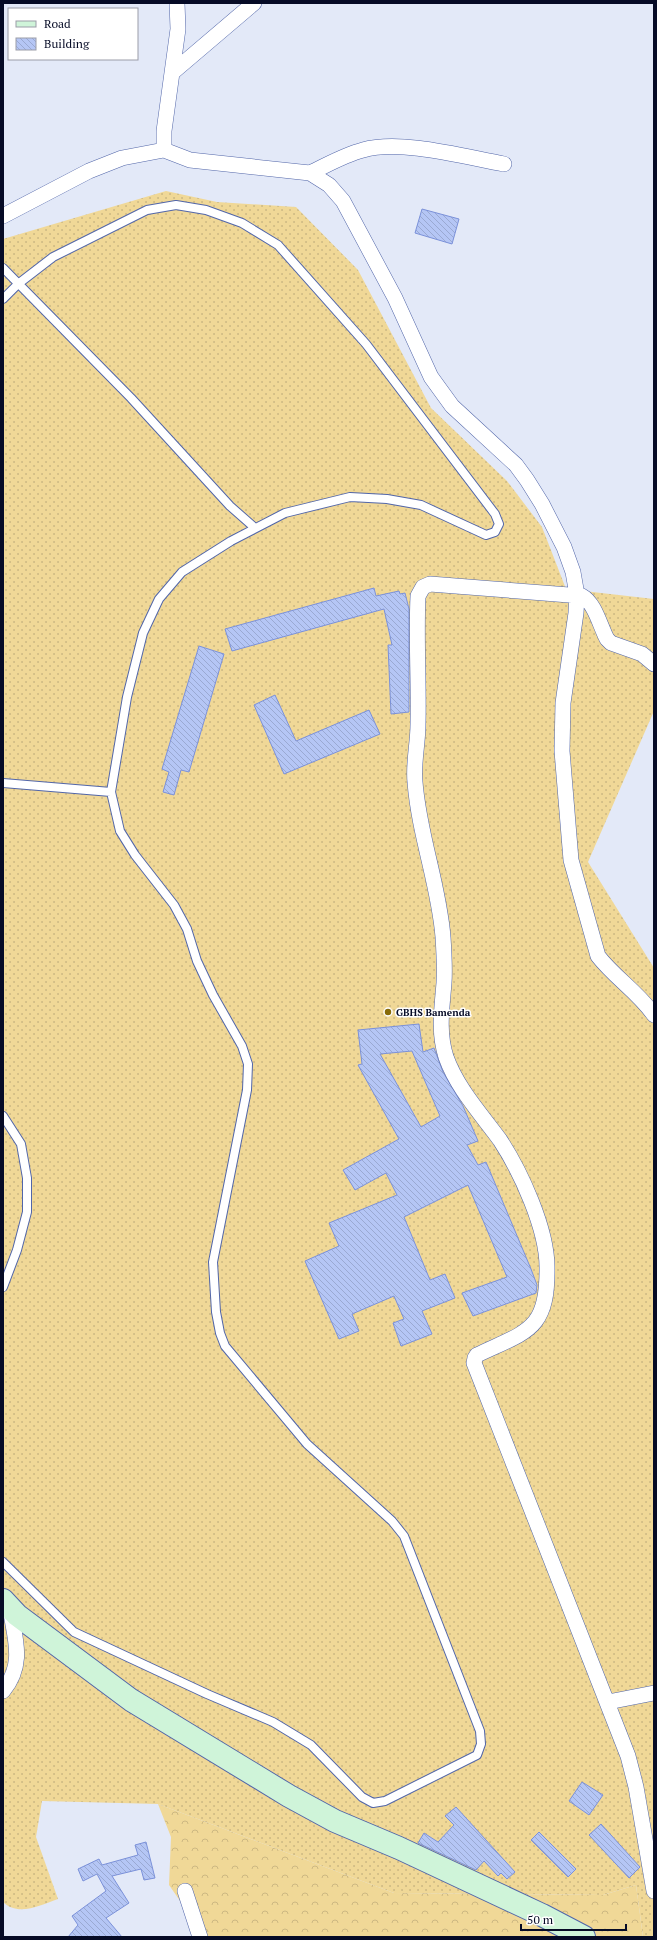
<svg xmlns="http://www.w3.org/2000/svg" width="657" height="1940" font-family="'PT Serif',serif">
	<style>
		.grass { fill: url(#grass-dots) }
		.forest { fill: url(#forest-crowns) }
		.building { fill: url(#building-back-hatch); stroke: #7b91d9; fill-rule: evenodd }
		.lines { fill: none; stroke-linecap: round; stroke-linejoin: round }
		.lane-casing { stroke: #5266a9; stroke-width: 10 }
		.street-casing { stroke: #5266a9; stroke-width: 16 }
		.secondary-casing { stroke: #5266a9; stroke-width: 24 }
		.lane { stroke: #fff; stroke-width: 8 }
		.street { stroke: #fff; stroke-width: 15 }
		.secondary { stroke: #cff4d9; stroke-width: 22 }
		.poi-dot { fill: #876b09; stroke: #fff; stroke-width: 1.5 }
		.labels { text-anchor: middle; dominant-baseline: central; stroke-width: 3; stroke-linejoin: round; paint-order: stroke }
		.poi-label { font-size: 10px; font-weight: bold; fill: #060b26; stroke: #fff; text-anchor: start }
	</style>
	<defs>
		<pattern id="grass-dots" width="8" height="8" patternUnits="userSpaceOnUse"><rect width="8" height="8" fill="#f0d897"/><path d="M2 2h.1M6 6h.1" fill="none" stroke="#ccb882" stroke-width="1.8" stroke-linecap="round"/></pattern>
		<pattern id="forest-crowns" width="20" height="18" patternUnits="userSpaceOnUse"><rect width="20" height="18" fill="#f0d897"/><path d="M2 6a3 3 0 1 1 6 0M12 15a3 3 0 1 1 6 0" fill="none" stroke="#ccb882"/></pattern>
		<pattern id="building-back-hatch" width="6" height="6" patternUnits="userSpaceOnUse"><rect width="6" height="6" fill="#b5c6f5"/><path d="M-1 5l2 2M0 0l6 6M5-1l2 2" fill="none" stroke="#9aa9d2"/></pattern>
	</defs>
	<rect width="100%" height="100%" fill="#e3e9f8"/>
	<!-- grass -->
	<path class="grass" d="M166,191l51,11 79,5 62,63 73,138 76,73 35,46 24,62 88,10v112l-66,151 66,106v969h-11l-7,-52 -33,10 -209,-2 -236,-89 -116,-3 -6,36 22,62c-17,6 -40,18 -55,3v-1663z"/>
	<!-- forest -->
	<path class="forest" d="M158,1804l236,89 209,2 33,-10 7,52h-438l-36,-52 2,-48z"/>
	<!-- building -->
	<path class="building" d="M422,209l37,10 -7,25 -37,-11z
		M374,588l2,8 23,-5 1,3 5,-1 4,16v103l-18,2 -3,-69h4l-8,-36 -152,42 -7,-22z
		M199,646l25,8 -35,118 -8,-2 -7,25 -11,-3 6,-20 -7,-3z
		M275,695l21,46 73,-31 11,24 -96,40 -30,-69z
		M419,1024l4,28 11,-4 9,24 20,34 15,35 -11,4 11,20 8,-3 45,107 6,16 -1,8 -63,23 -11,-23 45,-16 -39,-92 -64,32 26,63 15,-6 10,24 -33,13 10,23 -31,12 -8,-23 11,-4 -10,-23 -42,18 7,17 -20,8 -34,-78 34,-15 -10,-23 68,-28 -11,-22 -31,17 -12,-20 56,-31 -41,-74 4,-1 -4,-34zM412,1051l28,65 -19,11 -41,-73z
		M582,1782l21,13 -14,20 -20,-14z
		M456,1807l59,65 -8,7 -6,-6 -3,3 -14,-15 -8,9 -58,-27 6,-10 14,9 16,-17 -9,-9z
		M601,1824l39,43 -11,11 -40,-43z
		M539,1832l37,37 -8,8 -37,-37z
		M146,1842l9,36 -11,2 -3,-11 -29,7 17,27 -23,15 16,19h-54l10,-12 -6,-9 34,-25 -9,-17 -14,7 -5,-12 21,-10 3,6 36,-10 -3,-10z"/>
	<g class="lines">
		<!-- lane casing -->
		<g class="lane-casing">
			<path id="lane" d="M3,268l128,130 99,108 25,22
				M3,299l15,-15 35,-27 94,-47 29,-5 30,5 36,13 36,22 88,99 129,170 4,10 -4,8 -9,3 -65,-30 -34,-6 -37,-2 -65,16 -54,28 -49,31 -23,27 -16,34 -16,64 -16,95 9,39 15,24 39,50 13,24 10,32 16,34 29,51 6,18 -1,26 -34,172 3,50 4,21 5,13 82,98 85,77 12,15 76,195 1,13 -4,11 -92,46 -12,2 -11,-6 -51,-52 -38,-23 -66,-28 -133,-62 -71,-70
				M3,783l108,9
				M3,1116l18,28 6,34v34l-10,38 -14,37"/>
		</g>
		<!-- street casing -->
		<g class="street-casing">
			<path id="street" d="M173,72l81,-69
				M164,150v-19l14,-102 -1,-26
				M310,173c17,-8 34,-18 53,-23 38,-11 102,7 141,14
				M3,216l86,-45 33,-13 42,-8 26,10 120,13 19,12 14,16 52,97 36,79 21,29 64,59 11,15 15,24 22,43 9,25 4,23 -1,18 -13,90 -1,48 9,109 27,96c17,22 40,36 56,59
				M654,664l-12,-10 -31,-11 -4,-4c-7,-13 -12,-36 -25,-43l-152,-12 -7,3 -5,9c-2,43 1,85 0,128 0,20 -5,39 -3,58 4,53 24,103 28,155 1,15 2,31 1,46 -2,25 -6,49 2,74 11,31 35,57 54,83 21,32 47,89 47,127 1,64 -20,64 -70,88l-2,3 -1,5 154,393 8,31 18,104
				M3,1691c22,-27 12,-52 7,-83
				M608,1702l46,-9
				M185,1891l15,46"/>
		</g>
		<!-- secondary casing -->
		<g class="secondary-casing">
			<path id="secondary" d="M3,1600l14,15 114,85 158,96 46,25 64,27 143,67 42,22"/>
		</g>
		<!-- lane -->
		<use href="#lane" class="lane"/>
		<!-- street -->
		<use href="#street" class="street"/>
		<!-- secondary -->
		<use href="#secondary" class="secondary"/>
	</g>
	<!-- markers -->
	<circle class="poi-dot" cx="388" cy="1012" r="4"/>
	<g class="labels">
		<!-- poi labels -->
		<g class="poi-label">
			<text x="396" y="1012">GBHS Bamenda</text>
		</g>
	</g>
	<!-- border -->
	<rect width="657" height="1940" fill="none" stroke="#060b26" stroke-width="8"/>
	<!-- legend -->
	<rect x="8" y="8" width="130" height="52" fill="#ffffff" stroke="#9b9da8"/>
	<rect x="16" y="21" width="20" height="6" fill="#cff4d9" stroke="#9b9da8"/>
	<text x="44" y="28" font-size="12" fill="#060b26">Road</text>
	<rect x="16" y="38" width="20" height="12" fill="url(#building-back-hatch)" stroke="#9b9da8"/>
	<text x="44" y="48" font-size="12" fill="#060b26">Building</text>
	<!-- scale -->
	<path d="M521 1924v6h105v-6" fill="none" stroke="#060b26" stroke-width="2"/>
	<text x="527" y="1924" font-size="12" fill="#060b26" stroke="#ffffff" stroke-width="3" paint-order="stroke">50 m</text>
</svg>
